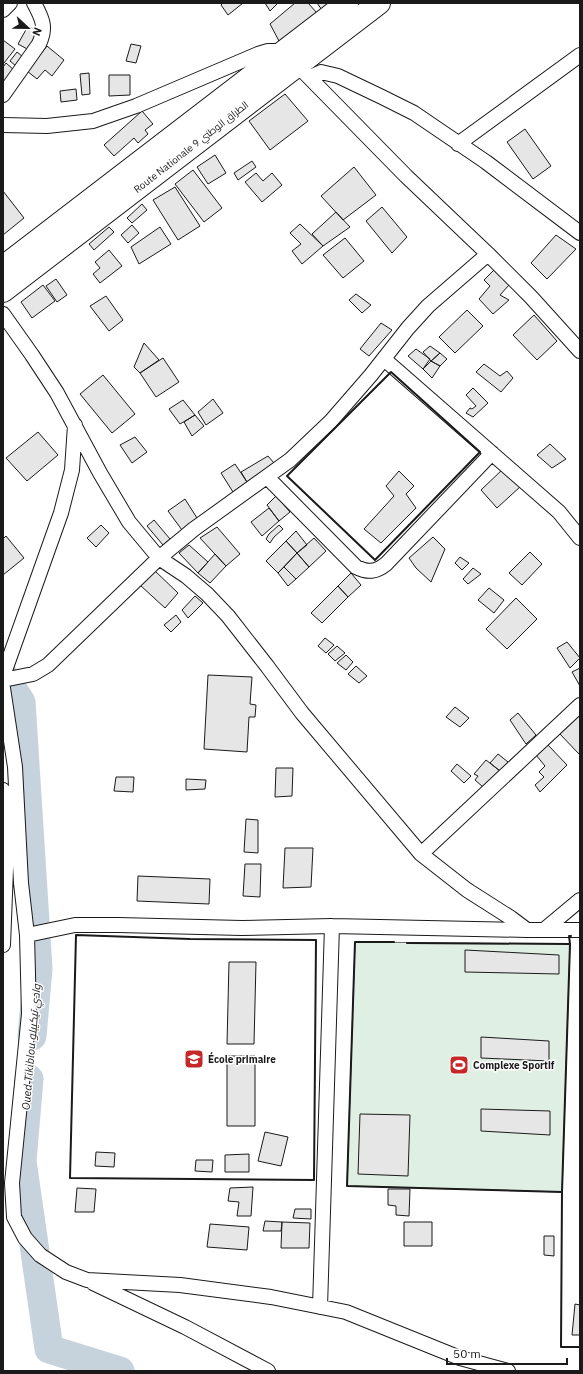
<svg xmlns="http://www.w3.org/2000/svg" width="583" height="1374" font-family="'IBM Plex Sans',Cairo,sans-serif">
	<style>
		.green { fill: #e0efe3; stroke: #6a6a6a }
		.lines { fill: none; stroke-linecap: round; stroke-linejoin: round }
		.river { stroke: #c6d2dc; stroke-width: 29 }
		.building { fill: #e6e6e6; stroke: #1a1a1a }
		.minor-casing { stroke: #1a1a1a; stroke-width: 16 }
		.primary-casing { stroke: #1a1a1a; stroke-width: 24 }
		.minor { stroke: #fff; stroke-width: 14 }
		.primary { stroke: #fff; stroke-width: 22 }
		.wall { stroke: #1a1a1a; stroke-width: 2 }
		.labels { text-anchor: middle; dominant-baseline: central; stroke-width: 3; stroke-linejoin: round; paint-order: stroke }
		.street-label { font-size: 10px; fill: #1a1a1a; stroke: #fff }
		.poi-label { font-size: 10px; font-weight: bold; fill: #1a1a1a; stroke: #fff; text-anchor: start }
		.water-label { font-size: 11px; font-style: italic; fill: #1a1a1a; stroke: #fff }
	</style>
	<rect width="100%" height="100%" fill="#fff"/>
	<!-- green -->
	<path class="green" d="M355,942l215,2 -8,248 -215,-6z"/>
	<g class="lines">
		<!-- river -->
		<path class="river" d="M3,675l18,27 17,267 -6,67
			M29,1079l-7,82 27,188 71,22"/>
	</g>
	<!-- building -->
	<path class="building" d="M223,3h20l-15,12 -7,-10z
		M265,3h13l-8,8z
		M295,3h13l9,10 -38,28 -9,-17z
		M317,3h12l-7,7z
		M28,26l11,7 -10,17 -11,-6z
		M3,40l12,9 -11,14 -1,-1z
		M131,44l10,2 -5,17 -10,-2z
		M47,46l17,14 -12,16 -7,-6 -8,9 -10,-8z
		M17,52l6,5 -7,9 -6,-5z
		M6,63l8,7 -11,15v-18z
		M89,73l1,21 -8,1 -2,-21z
		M109,75h21v20l-21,1z
		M76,89l1,11 -16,2 -1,-11z
		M285,94l23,27 -38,29 -21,-29z
		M142,111l11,13 -8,6 3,4 -10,9 -4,-5 -20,18 -10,-11z
		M525,129l26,37 -18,13 -26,-37z
		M215,155l11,18 -18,11 -11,-17z
		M252,161l4,6 -18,13 -4,-7z
		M354,167l22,28 -33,25 -22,-24z
		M193,170l29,38 -18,14 -29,-38z
		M256,173l7,8 9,-8 10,12 -20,17 -17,-20z
		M175,187l25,39 -22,14 -25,-40z
		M3,191l21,27 -21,17z
		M142,204l5,6 -15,13 -5,-5z
		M382,207l25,30 -15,16 -26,-32z
		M336,212l14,15 -27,19 -11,-12z
		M300,224l23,22 -21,18 -10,-13 9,-7 -11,-11z
		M132,225l7,8 -11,10 -7,-8z
		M109,227l5,5 -20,18 -5,-6z
		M160,227l11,17 -32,20 -8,-17z
		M556,235l20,14 -29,30 -16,-16z
		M345,238l19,23 -21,17 -20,-23z
		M109,250l13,16 -22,17 -7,-9 7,-6 -5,-6z
		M494,270l15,15 -9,10 9,5 -16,14 -14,-15 11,-13 -6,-6z
		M56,279l11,16 -10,7 -11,-16z
		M43,285l12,16 -23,17 -11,-16z
		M356,294l15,11 -9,8 -13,-13z
		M106,296l17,24 -14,11 -19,-25z
		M467,310l16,16 -28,27 -16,-16z
		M534,315l23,26 -20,19 -24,-25z
		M381,323l11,7 -23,26 -9,-7z
		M144,343l15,17 -19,13 -6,-6z
		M430,346l10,7 -9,8 -8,-9z
		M416,349l14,10 -7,10 -15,-13z
		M440,353l7,6 -7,7 -9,-5z
		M163,358l16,24 -23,15 -16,-24z
		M431,361l9,5 -8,12 -9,-9z
		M484,364l16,12 7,-5 6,7 -12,14 -25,-20z
		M103,375l32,39 -23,19 -32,-39z
		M473,388l15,15 -15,14 -7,-4 4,-5 2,1 4,-3 -10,-11z
		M213,399l10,14 -17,12 -8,-13z
		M183,400l12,15 -15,9 -11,-15z
		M195,415l9,11 -12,10 -8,-14z
		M38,432l20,23 -31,26 -21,-23z
		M135,437l12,15 -15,11 -12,-18z
		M550,444l16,15 -14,9 -15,-13z
		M268,456l6,7 -27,19 -6,-10z
		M235,464l12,18 -14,10 -12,-19z
		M504,468l17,18 -24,22 -16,-18z
		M399,471l15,15 -8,8 10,14 -35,35 -17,-14 30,-33 -8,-10z
		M276,496l14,16 -11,9 -12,-16z
		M185,499l12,19 -15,12 -14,-19z
		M269,508l10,13 -17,15 -11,-14z
		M154,520l16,19 -7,6 -16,-19z
		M101,525l8,8 -13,14 -9,-9z
		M279,525l4,4 -9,8 -4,6 -4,-4 3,-5z
		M217,527l23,27 -14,12 -26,-28z
		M296,531l11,14 -10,8 -11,-12z
		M6,536l18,22 -21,17v-36z
		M433,537l12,12 -14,33 -15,-14 -7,-10z
		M314,538l12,13 -17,16 -12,-14z
		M286,541l11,12 -19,20 -12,-12z
		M189,545l19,17 -10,11 -19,-20z
		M530,552l12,12 -20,21 -13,-12z
		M297,553l12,14 -13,12 -12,-12z
		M215,554l11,12 -16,17 -12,-10z
		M460,557l9,6 -7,7 -7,-7z
		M284,567l12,12 -8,7 -10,-13z
		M473,568l8,6 -13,10 -5,-5z
		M154,570l24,23 -13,15 -25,-23z
		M351,573l10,12 -13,12 -10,-11z
		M338,586l10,11 -26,26 -11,-10z
		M489,588l15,12 -10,13 -16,-13z
		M195,596l8,7 -15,15 -6,-8z
		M516,598l21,21 -30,30 -21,-20z
		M176,615l5,7 -10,10 -7,-7z
		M325,638l9,7 -8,8 -8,-7z
		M567,642l13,16 -10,10 -13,-20z
		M337,646l8,7 -10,8 -7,-7z
		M346,655l7,7 -7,8 -9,-7z
		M356,666l11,10 -8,7 -11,-9z
		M580,668v18l-8,-14z
		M208,675l44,2 -2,27 6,1 -1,12h-6l-2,35 -43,-3z
		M455,707l14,11 -9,9 -14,-10z
		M518,713l18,22 -10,9 -16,-24z
		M577,715l3,3v35l-1,1 -20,-21z
		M548,745l19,20 -27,27 -5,-7 9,-8 -5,-5 6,-6 -9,-11z
		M498,754l10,8 -8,9 -10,-8z
		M486,760l14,11 -17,16 -8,-7 3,-4 -4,-2z
		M457,764l14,12 -7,7 -13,-12z
		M276,768h17l-1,28 -17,1z
		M116,777h18l-1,15 -19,-1z
		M186,779l20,1 -1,9 -19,1z
		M246,819l12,1v33l-14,-1z
		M285,848h28l-2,39 -28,1z
		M245,864h16l-1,33 -17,-1z
		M138,876l72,3 -1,25 -72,-3z
		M465,950l94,5v19l-94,-2z
		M229,962h27l-2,82h-27z
		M481,1037l68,4v20l-68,-3z
		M227,1056h28v70h-28z
		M481,1109l69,2v24l-69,-4z
		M360,1114l50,1 -2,61 -50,-2z
		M265,1132l23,5 -7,29 -23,-5z
		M96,1152l19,1 -1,14 -19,-1z
		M249,1154v18h-24v-17z
		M196,1160h17l-1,12 -17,-1z
		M253,1187l-2,29h-14l2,-14 -11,-1 2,-13z
		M77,1188l19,1 -2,23h-19z
		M388,1189h22l-1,27 -13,-1v-9l-8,-1z
		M295,1209h16v10l-18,-1z
		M265,1221l17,1 -1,9h-18z
		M282,1222l28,1 -1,25h-28z
		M404,1222h28v24h-28z
		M210,1224l39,3 -2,23 -40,-3z
		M544,1236h10v20l-10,-1z
		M575,1304l5,1v30h-8z"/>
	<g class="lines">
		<!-- minor casing -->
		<g class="minor-casing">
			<path id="minor" d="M3,10l7,-7
				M310,77l11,-5 17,4 44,21 32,16 72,49 94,71
				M3,95l36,-51c8,-17 3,-26 -5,-41
				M3,125l44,1 46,-5 43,-15 122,-52 10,-3h17l12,14 109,111 82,78 43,43 49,54
				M458,144l122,-89
				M488,254l-60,52 -20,22 -37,47 -40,46 -41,39 -96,69 -35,29 27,18 21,18 21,22 39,50 35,47 119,141 46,36 44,28 16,12
				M3,314l29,41 25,38 43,80 29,49 30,36 -111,107 -15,9 -30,6
				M384,359l175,153 21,26
				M267,477l89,90c12,6 20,5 30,-3l106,-111
				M3,676l58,-163 11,-43 3,-45
				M3,688l12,79 6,116 6,52 2,79 -17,169 2,34 11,21 15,17 26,17 21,8 93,5 91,12 75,15 114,46 48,13
				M3,790l5,28 -5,127
				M421,854l159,-149
				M544,930l36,-30
				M27,935l48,-10h43l124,3 90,-2 195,4h53
				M93,1283l92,44 83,44
				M320,1307l12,-381"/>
		</g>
		<!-- primary casing -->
		<g class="primary-casing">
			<path id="primary" d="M3,267l344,-264
				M3,291l376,-288"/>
		</g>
		<!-- minor -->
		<use href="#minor" class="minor"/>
		<!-- primary -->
		<use href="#primary" class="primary"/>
		<!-- wall -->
		<path class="wall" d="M391,372l89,80 -105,108 -88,-84z
			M76,935l114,4 126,1 -2,240 -244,-2z
			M571,936h-2l1,8 -8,248 -1,155h19
			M394,942h-39l-8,244 215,6
			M407,943l163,1"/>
	</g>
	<!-- icons -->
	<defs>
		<g id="school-square" transform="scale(1)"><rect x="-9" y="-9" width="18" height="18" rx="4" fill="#c62828" stroke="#fff"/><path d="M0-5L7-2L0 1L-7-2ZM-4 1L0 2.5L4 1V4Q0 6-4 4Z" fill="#fff"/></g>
		<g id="stadium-square" transform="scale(1)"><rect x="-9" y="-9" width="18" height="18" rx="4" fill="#c62828" stroke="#fff"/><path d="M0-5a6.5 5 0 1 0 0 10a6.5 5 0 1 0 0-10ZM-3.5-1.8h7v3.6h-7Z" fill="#fff"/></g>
	</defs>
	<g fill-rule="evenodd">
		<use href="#school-square" x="194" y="1059"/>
		<use href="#stadium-square" x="459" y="1065"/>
	</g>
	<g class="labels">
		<!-- street labels -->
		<g class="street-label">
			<text transform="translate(191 147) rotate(-38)">Route Nationale الطراق الوطني 9</text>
		</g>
		<!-- poi labels -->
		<g class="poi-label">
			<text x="208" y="1059">École primaire</text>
			<text x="473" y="1065">Complexe Sportif</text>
		</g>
		<!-- water labels -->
		<g class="water-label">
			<text transform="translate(31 1047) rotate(-85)">Oued Tikiblou وادي تيكيبلو</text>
		</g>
	</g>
	<!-- border -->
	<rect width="583" height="1374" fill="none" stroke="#1a1a1a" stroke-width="8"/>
	<!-- north arrow -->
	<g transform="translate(28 28) rotate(112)" stroke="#ffffff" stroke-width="3" paint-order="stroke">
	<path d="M0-3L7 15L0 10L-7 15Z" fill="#1a1a1a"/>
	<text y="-6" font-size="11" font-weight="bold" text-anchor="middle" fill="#1a1a1a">N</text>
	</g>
	<!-- scale -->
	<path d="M447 1358v6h120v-6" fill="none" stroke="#1a1a1a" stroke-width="2"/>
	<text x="453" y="1358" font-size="12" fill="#1a1a1a" stroke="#ffffff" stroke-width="3" paint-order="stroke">50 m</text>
</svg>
